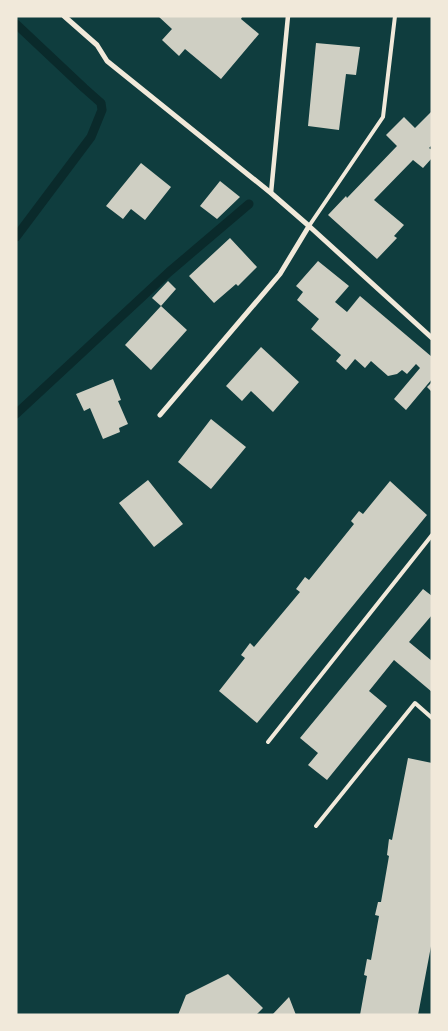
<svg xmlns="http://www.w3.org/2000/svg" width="448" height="1031" font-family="'IBM Plex Serif',serif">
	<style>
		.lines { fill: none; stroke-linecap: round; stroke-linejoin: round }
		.stream { stroke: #0a2a2b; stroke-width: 9 }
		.building { fill: #cfcfc3 }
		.service { stroke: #f1e9da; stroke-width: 4 }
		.pedestrian { stroke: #f1e9da; stroke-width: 4.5 }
		.minor { stroke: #f1e9da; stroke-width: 5 }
	</style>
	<rect width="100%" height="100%" fill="#0f3d3e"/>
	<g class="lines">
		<!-- stream -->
		<path class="stream" d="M16,24l68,64 17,15 1,7 -11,27 -75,100
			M16,414l153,-142 80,-68"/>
	</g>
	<!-- building -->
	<path class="building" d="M158,16h83l1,1 -1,2 18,15 -38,45 -36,-30 -6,7 -17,-16 10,-11z
		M316,43l44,4 -4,28 -10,-1 -7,56 -31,-4z
		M432,111v34l-3,3 3,2v8l-9,10 -10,-8 -39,40 30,25 -10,11 3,2 -20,21 -49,-44 18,-19 1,2 50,-52 -11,-11 18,-18 11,11z
		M141,163l30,24 -26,33 -14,-11 -8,10 -17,-13z
		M220,181l20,16 -23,22 -17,-13z
		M230,238l27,29 -19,19 -2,-2 -22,19 -25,-27z
		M318,261l31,25 -14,16 12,10 13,-16 72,61v22l-26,31 -12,-11 26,-31 -4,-4 -9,10 -5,-4 -5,4 -9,2 -17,-15 -6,7 -10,-9 -9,11 -10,-9 5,-6 -30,-26 8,-10 -22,-19 6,-8 -7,-6z
		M168,281l8,8 -15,17 -9,-8z
		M161,306l26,24 -36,40 -26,-25z
		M261,347l38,35 -26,30 -22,-21 -9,10 -16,-15z
		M113,379l8,21 -3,1 10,23 -9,4 1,4 -17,7 -13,-31 -6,3 -8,-17z
		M432,382v10l-5,-5z
		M211,419l35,28 -35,42 -33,-27z
		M148,480l35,44 -29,23 -35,-44z
		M390,481l37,34 -170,208 -38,-32 26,-33 -4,-3 9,-12 4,4 46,-55 -4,-3 9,-12 4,3 45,-56 -3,-3 8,-10 4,3z
		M423,589l9,7v19l-23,27 23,19v31l-38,-32 -25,31 18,15 -60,74 -19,-15 10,-12 -18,-15z
		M408,758l24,5v178l-14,74h-58l7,-39 -3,-1 3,-16 4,1 8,-44 -4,-1 3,-13h3l8,-46 -2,-1 2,-16 3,1z
		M228,974l35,34 -7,7h-78l8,-20z
		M289,997l7,18h-24z"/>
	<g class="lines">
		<!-- service -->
		<path class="service" d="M309,226l74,-109 12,-101
			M268,742l164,-207
			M316,826l99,-123 17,15"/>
		<!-- pedestrian -->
		<path class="pedestrian" d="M271,193l17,-177"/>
		<!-- minor -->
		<path class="minor" d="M64,16l33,29 10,16 164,132 38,33 123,112
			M160,415l120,-141 29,-48"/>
	</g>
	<!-- border -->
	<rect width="448" height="1031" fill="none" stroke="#f1e9da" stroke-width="35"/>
</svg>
